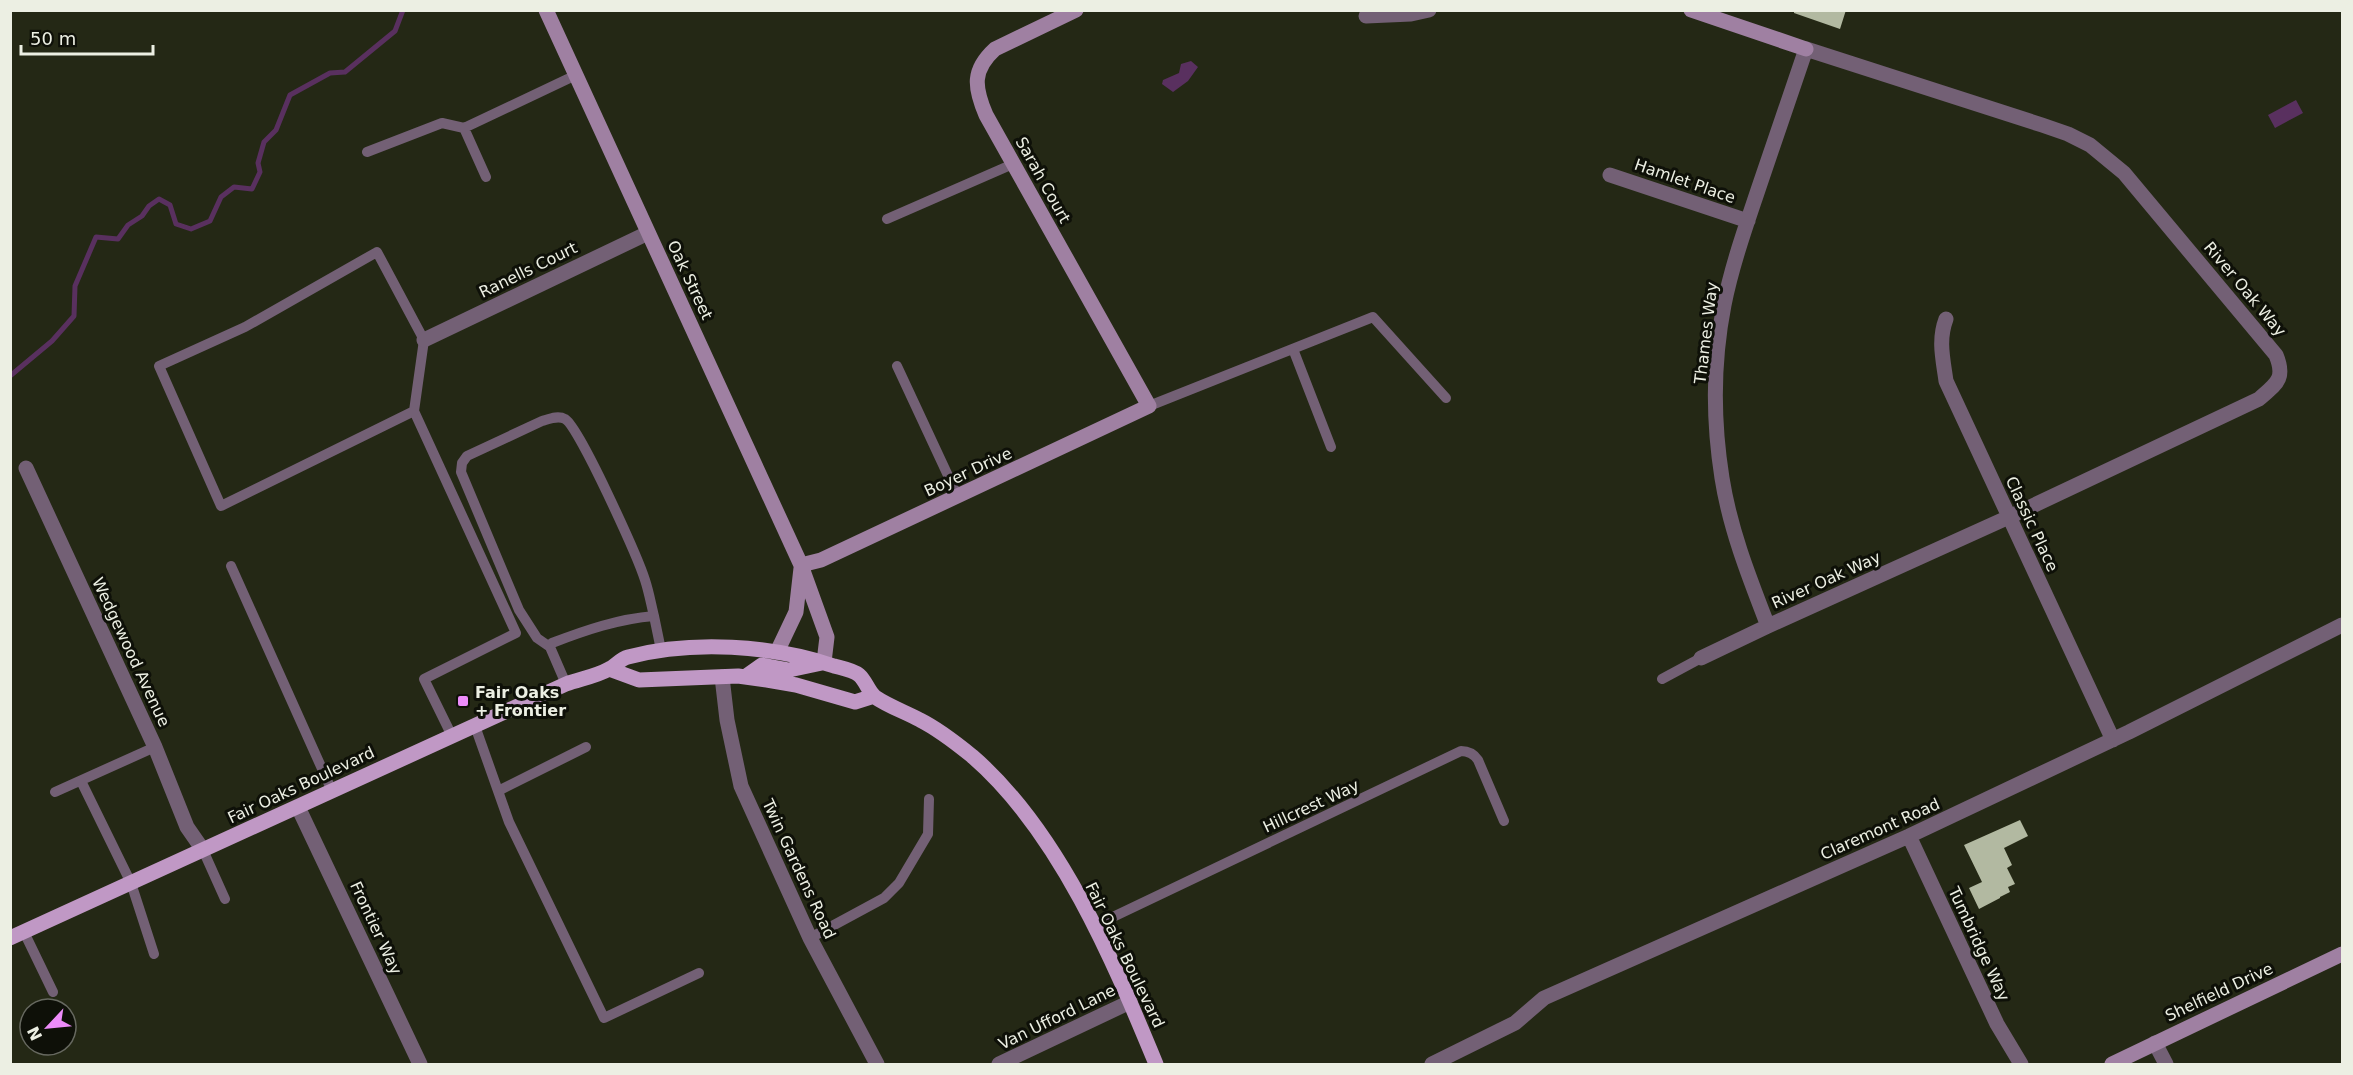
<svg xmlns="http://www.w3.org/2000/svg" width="2353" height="1075" font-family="'DejaVu Sans',sans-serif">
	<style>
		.water { fill: #59305f }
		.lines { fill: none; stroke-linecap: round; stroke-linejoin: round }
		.stream { stroke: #59305f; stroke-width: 5 }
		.building { fill: #b2b9a1 }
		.lane { stroke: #736075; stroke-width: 10 }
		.street { stroke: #736075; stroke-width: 15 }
		.secondary { stroke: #9f80a2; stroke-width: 15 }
		.primary { stroke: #c098c5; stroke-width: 15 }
		.poi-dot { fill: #ed8cfa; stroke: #0e1008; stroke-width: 2 }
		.labels { text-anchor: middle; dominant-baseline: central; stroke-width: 6; stroke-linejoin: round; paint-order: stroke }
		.street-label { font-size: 16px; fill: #ecefe3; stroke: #0e1008 }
		.poi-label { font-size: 16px; font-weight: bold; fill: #ecefe3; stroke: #0e1008; text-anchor: start }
	</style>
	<rect width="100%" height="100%" fill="#242815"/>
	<!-- water -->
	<path class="water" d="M1191,61l7,6 -10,14 -15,11 -11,-8 1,-4 16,-7 2,-9z
		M2296,100l7,13 -28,15 -7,-13z"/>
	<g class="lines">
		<!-- stream -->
		<path class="stream" d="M10,376l42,-35 22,-25 1,-30 21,-49 22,2 10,-14 14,-9 7,-10 10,-7 11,6 6,19 15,5 19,-8 11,-24 13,-10 18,2 8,-17 -2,-9 6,-21 12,-12 14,-35 40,-22 15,-1 50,-41 8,-21"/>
	</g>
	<!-- building -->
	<path class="building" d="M1794,10h52l-6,19 -46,-16z
		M2020,820l8,16 -24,12 8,17 -5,3 8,16 -7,3 2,5 -10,5v1l-21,11 -10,-21 13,-6 -18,-37z"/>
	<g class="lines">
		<!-- lane -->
		<path class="lane" d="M464,128l22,49
			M367,152l75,-29 22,5 112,-53
			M887,219l126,-55
			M1293,349l38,98
			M897,366l61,131
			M1149,406l224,-89 73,81
			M414,411l10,-71 -47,-88 -132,75 -86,39 62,140 193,-95 102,222 -92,46 28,57
			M231,566l101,225
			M550,647l-13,-9 -18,-28 -58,-138 1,-9 5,-7 75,-35c7,-2 16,-6 23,-2 14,7 73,139 80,161 4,12 6,24 9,36
			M1662,679l39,-21
			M566,684l-16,-37 2,-4c34,-13 66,-24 102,-27l7,34
			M475,726l34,96 95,196 95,-45
			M81,781l50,102 23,71
			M498,791l88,-44
			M55,792l100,-45
			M203,850l22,49
			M1094,926l367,-175c8,0 13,3 17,9l26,61
			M24,932l29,60
			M810,938l74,-40 15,-15 29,-49 1,-35"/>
		<!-- street -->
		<path class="street" d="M1366,16l45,-2 18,-4
			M1610,175l138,46
			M1946,319c-8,21 -3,40 0,62l167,359
			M424,340l224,-107
			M26,468l129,279 32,80 16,23
			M1701,658l67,-32 241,-109 250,-118c17,-15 27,-20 17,-44l-152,-182 -34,-28 -22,-11 -26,-9 -236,-76c-16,46 -31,92 -47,138 -13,39 -27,78 -35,118 -11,56 -11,116 -2,173 8,51 27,99 46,148
			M722,677l5,43 14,66 69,152 67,126
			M298,807l122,257
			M1909,836l88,188 24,40
			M2155,1043l11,21
			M999,1064l131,-62
			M1432,1064l83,-41 29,-25 365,-162 220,-104 213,-107"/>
		<!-- secondary -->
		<path class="secondary" d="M546,10l255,555 26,72 -3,25
			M1691,10l115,39
			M801,565l20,-5 328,-154 -163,-291c-12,-28 -14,-45 9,-66l81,-39
			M777,652l19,-40 5,-44
			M2112,1064l230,-110"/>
		<!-- primary -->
		<path class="primary" d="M609,669l30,11 99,-4 29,4 29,5 59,17 19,-6
			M745,677l17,-12 27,5 33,-7
			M10,938l556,-254c14,-5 31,-8 43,-15 7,-3 11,-10 19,-12 64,-17 144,-12 206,9 7,2 19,4 25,9 7,6 9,16 16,22 13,9 30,15 45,23 18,9 36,23 52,36 87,75 141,204 184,308"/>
	</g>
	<!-- markers -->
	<rect class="poi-dot" x="457" y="695" width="12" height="12" rx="3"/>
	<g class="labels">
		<!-- street labels -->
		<g class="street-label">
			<text transform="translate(1043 180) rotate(61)">Sarah Court</text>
			<text transform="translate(1685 181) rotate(19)">Hamlet Place</text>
			<text transform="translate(528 270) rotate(-26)">Ranells Court</text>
			<text transform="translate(690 280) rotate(65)">Oak Street</text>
			<text transform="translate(2245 289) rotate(50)">River Oak Way</text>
			<text transform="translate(1706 333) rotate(-83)">Thames Way</text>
			<text transform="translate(968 472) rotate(-25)">Boyer Drive</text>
			<text transform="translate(2032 524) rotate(65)">Classic Place</text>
			<text transform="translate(1826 580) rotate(-24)">River Oak Way</text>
			<text transform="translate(131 652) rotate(65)">Wedgewood Avenue</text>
			<text transform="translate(301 785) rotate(-25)">Fair Oaks Boulevard</text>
			<text transform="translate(1311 806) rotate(-25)">Hillcrest Way</text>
			<text transform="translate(1880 829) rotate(-24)">Claremont Road</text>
			<text transform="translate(799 869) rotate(65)">Twin Gardens Road</text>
			<text transform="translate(376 928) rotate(65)">Frontier Way</text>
			<text transform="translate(1979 944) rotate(65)">Tumbridge Way</text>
			<text transform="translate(1125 955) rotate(64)">Fair Oaks Boulevard</text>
			<text transform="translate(2219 992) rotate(-25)">Shelfield Drive</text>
			<text transform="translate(1057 1017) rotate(-26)">Van Ufford Lane</text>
		</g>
		<!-- poi labels -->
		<g class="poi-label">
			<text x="475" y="692">Fair Oaks<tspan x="475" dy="18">+ Frontier</tspan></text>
		</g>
	</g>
	<!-- border -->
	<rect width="2353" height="1075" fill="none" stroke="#ecefe3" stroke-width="24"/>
	<!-- north arrow -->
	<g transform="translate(48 1027) rotate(244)"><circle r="28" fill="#0e1008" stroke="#676960" stroke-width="1.5"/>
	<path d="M0-4.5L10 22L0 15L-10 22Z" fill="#ed8cfa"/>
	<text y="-9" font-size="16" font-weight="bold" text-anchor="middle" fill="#ecefe3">N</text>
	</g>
	<!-- scale -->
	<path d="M21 45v9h132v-9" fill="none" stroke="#ecefe3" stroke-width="3"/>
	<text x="30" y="45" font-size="18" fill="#ecefe3" stroke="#0e1008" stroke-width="4.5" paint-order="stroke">50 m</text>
</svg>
